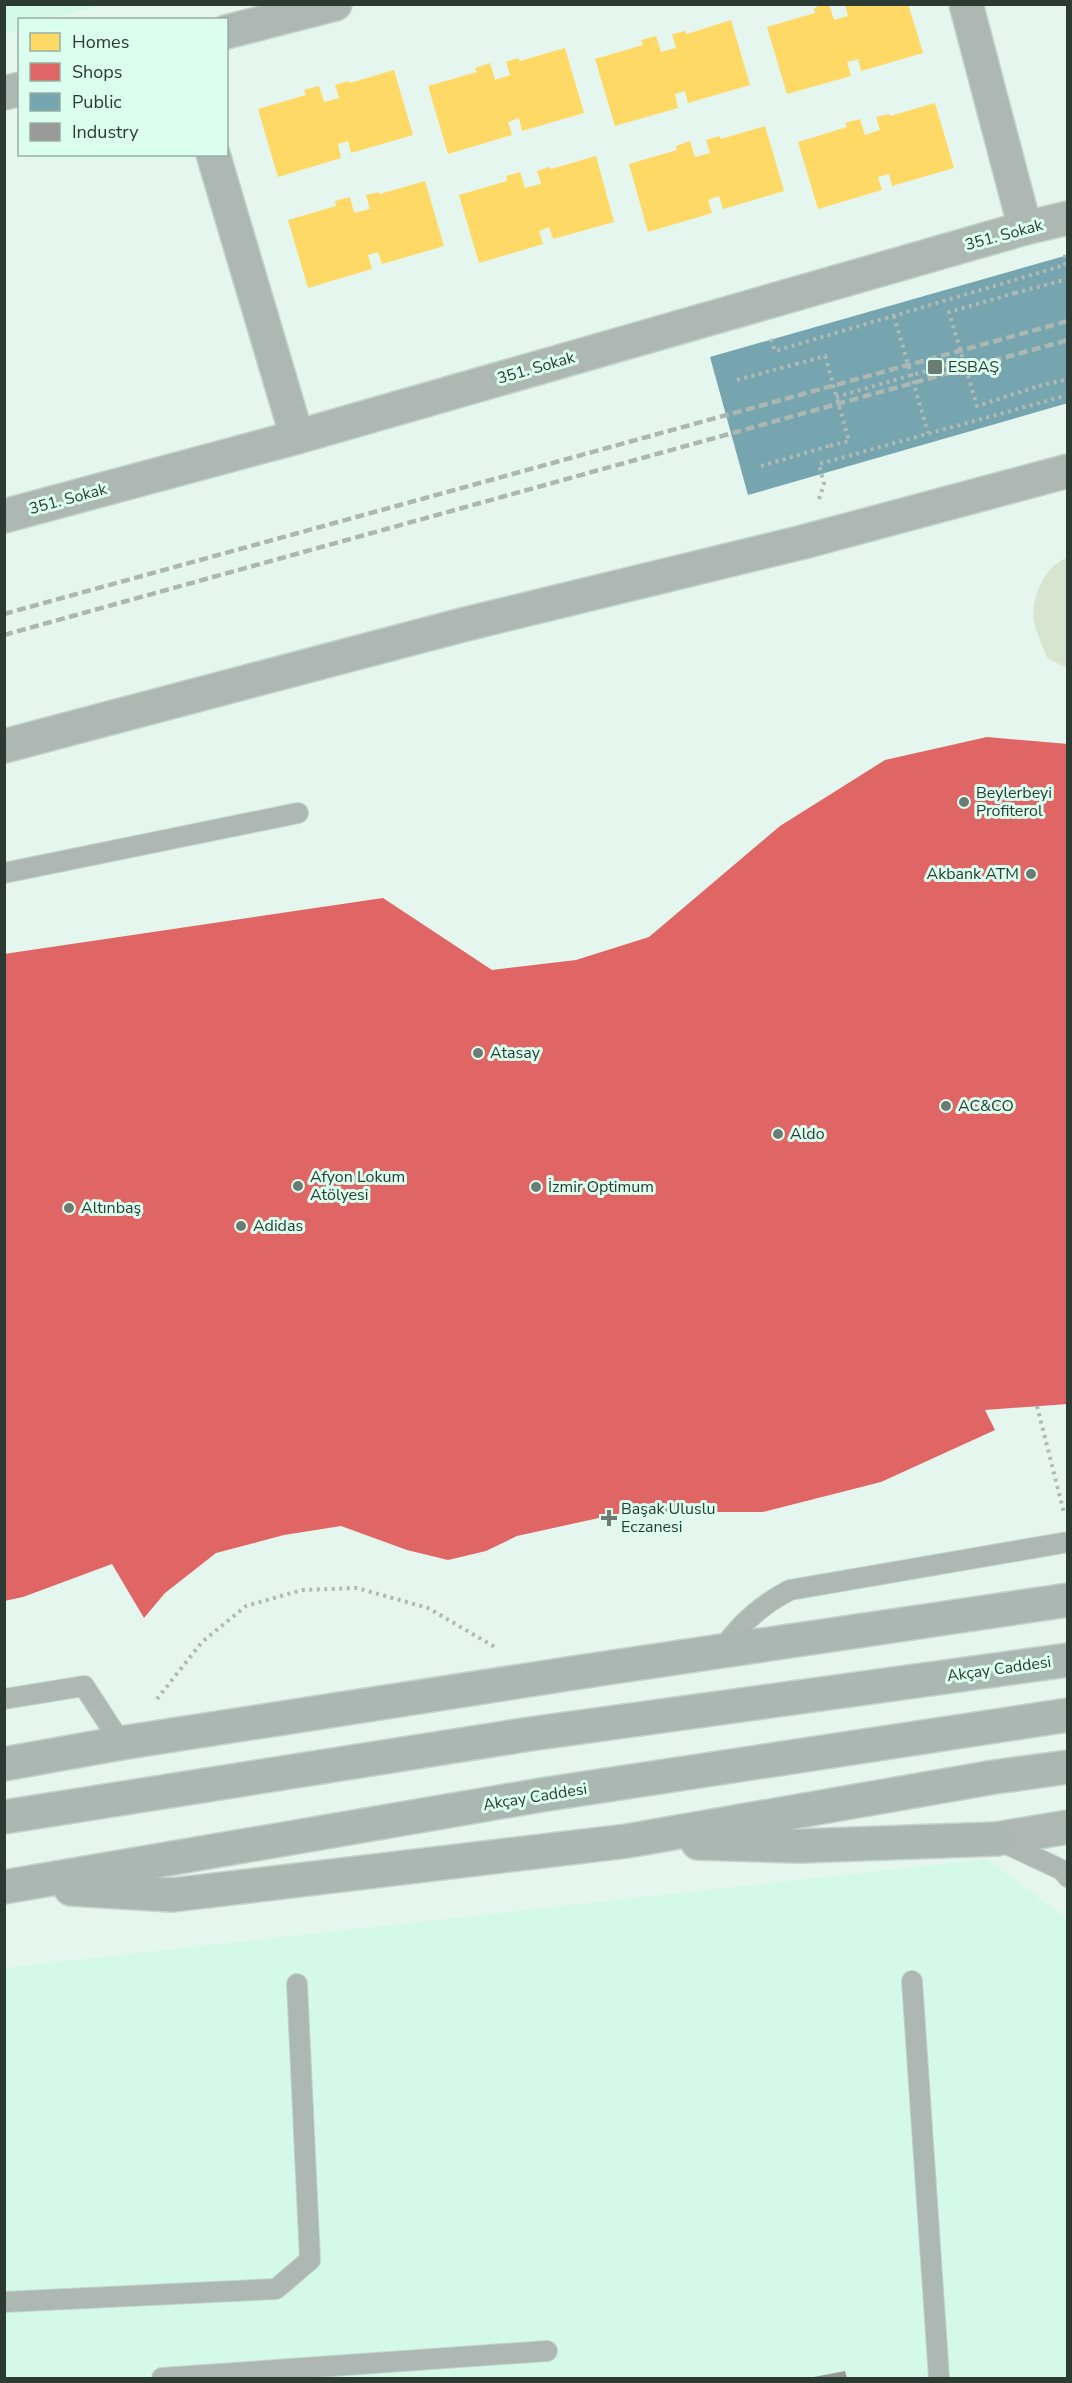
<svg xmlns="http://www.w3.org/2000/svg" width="1072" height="2383" font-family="'Nunito Sans',sans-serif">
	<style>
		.built { fill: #d5f9e9 }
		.green { fill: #d7e4cf }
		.homes { fill: #ffd966 }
		.shops { fill: #e06666 }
		.public { fill: #76a5af }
		.industry { fill: #999 }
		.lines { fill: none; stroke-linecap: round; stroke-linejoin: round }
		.service-casing { stroke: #c4d3cd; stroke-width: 22 }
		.minor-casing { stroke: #c4d3cd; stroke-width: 36 }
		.tertiary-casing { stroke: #c4d3cd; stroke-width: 36 }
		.trunk-casing { stroke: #c4d3cd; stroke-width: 36 }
		.path { stroke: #afbab7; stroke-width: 4; stroke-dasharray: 3 4.5; stroke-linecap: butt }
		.service { stroke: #adb7b4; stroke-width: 20 }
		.minor { stroke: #adb7b4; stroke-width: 33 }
		.tertiary { stroke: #adb7b4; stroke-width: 33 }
		.trunk { stroke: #aab8b4; stroke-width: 33 }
		.rail { stroke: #acb7b2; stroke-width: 4.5; stroke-dasharray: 9 4.5; stroke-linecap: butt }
		.path-bridge { stroke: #afbab7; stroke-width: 4; stroke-dasharray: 3 4.5; stroke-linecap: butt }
		.poi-dot { fill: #6c7c75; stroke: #dcfeef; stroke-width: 2 }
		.labels { text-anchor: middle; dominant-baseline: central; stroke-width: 6; stroke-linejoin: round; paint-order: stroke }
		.street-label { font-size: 16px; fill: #2b3b34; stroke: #dcfeef }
		.poi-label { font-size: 16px; fill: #2b3b34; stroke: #dcfeef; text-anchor: start }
	</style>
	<rect width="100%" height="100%" fill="#e4f6ee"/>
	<!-- built -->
	<path class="built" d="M5,4h96v1l-50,14 -31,1 -1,9 -14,5z
		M987,1859l80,59v460h-1062l-1,-410z"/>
	<!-- green -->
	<path class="green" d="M1067,558h1l-1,110 -20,-10c-4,-12 -11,-25 -13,-37 -4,-22 11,-56 33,-63z"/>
	<!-- homes -->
	<path class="homes" d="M826,4h3l5,16 14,-4 -3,-12h63l15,49 -62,18 -3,-12 -11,3 4,14 -64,18 -20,-67 48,-14 -1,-5z
		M731,20l19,65 -62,18 -3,-12 -10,3 3,14 -63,18 -20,-67 48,-14 -2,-5 15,-4 5,16 15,-4 -4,-14 13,-3 2,3z
		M565,48l19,65 -62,18 -3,-13 -11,4 4,13 -64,19 -20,-68 49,-14 -2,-4 15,-5 5,17 15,-5 -4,-13 12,-4 2,3z
		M394,70l19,65 -62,18 -3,-12 -10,3 3,14 -63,19 -20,-68 48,-14 -2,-5 15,-4 5,16 15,-4 -4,-13 13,-4 2,2z
		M935,103l19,65 -62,18 -3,-12 -11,3 4,13 -64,19 -20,-67 49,-15 -2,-4 15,-4 5,16 15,-5 -4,-13 13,-3 1,2z
		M765,126l19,65 -61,18 -4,-13 -11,4 4,13 -64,19 -19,-68 48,-14 -1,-4 14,-5 5,16 15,-4 -4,-13 13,-4 2,3z
		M596,156l18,66 -61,17 -4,-12 -10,4 4,13 -64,19 -20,-68 48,-14 -1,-5 14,-4 5,16 16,-4 -4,-13 12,-4 2,2z
		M425,181l19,65 -62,18 -4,-12 -10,3 4,14 -64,19 -20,-68 48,-14 -1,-5 15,-4 4,16 16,-4 -4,-14 13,-3 1,2z"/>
	<!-- shops -->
	<path class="shops" d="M987,737l81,7v660l-83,6 10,20 -114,52 -118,30h-137l-109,24 -31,15 -38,9 -41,-10 -66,-24 -57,9 -68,18 -51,40 -21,25 -32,-54 -89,33 -19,4v-647l379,-56 109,72 84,-10 73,-23 131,-111 105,-66z"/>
	<!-- public -->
	<path class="public" d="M1068,255v148l-320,92 -38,-138z"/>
	<!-- industry -->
	<path class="industry" d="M845,2371l2,7h-33v-1z"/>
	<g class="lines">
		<!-- service casing -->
		<g class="service-casing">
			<path id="service" d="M4,873l294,-60
				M720,1652c19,-27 40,-47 70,-62l278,-48
				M4,1699l80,-13 37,57
				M998,1840l64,30 6,7
				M912,1981l27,397
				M4,2302l272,-13 34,-29 -13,-276
				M162,2378l385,-27"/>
		</g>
		<!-- minor casing -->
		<g class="minor-casing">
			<path id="minor" d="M966,4l59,224
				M213,154l84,283"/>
		</g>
		<!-- tertiary casing -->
		<g class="tertiary-casing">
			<path id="tertiary" d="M226,32l109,-28
				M4,93l16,-4
				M4,516l293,-79 728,-209 43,-10
				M4,746l458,-121 341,-83 265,-71
				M996,1839l72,-12"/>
		</g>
		<!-- trunk casing -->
		<g class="trunk-casing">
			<path id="trunk" d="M4,1764l117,-21 472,-73 475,-70
				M4,1817l526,-83 538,-74
				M698,1843l102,3 196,-7
				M4,1887l537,-92 527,-80
				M71,1889l101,6 455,-54 367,-64 74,-10"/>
		</g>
		<!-- path -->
		<path class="path" d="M1015,293l53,-14
			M771,339l4,12 290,-86v-11
			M737,380l59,-16
			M1039,386l29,-7
			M836,397l128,-37
			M761,466l68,-20
			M819,499l5,-15 -5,-20 249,-69
			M1037,1406l27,107
			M157,1699l45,-57 44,-36 56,-16 55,-2 71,20 67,39"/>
		<!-- service -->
		<use href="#service" class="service"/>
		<!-- minor -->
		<use href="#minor" class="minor"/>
		<!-- tertiary -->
		<use href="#tertiary" class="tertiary"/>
		<!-- trunk -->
		<use href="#trunk" class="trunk"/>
		<!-- rail -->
		<path class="rail" d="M4,614l1064,-293
			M4,635l1064,-295"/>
		<!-- path-bridge -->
		<path class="path-bridge" d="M1015,293l-66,19 28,94 62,-20
			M894,316l34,117
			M796,364l29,-8 24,85 -20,5"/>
	</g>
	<!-- markers -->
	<g class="poi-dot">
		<rect x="927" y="359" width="16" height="16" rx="3"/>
		<circle cx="964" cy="802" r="6"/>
		<circle cx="1031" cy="874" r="6"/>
		<circle cx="478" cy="1053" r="6"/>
		<circle cx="946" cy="1106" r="6"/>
		<circle cx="778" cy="1134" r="6"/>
		<circle cx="298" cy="1186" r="6"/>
		<circle cx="536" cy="1187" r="6"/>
		<circle cx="69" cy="1208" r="6"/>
		<circle cx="241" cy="1226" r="6"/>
		<path d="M606 1509h6v6h6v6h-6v6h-6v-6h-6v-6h6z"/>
	</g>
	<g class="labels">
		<!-- street labels -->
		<g class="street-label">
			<text transform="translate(1004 235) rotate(-15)">351. Sokak</text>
			<text transform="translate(536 368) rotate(-16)">351. Sokak</text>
			<text transform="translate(68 499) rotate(-15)">351. Sokak</text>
			<text transform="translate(999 1669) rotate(-8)">Akçay Caddesi</text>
			<text transform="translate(535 1797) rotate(-9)">Akçay Caddesi</text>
		</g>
		<!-- poi labels -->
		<g class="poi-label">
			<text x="948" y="367">ESBAŞ</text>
			<text x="976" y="793">Beylerbeyi<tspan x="976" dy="18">Profiterol</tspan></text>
			<text x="1019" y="874" text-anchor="end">Akbank ATM</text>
			<text x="490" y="1053">Atasay</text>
			<text x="958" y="1106">AC&amp;CO</text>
			<text x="790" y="1134">Aldo</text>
			<text x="310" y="1177">Afyon Lokum<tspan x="310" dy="18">Atölyesi</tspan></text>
			<text x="548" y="1187">İzmir Optimum</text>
			<text x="81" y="1208">Altınbaş</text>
			<text x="253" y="1226">Adidas</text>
			<text x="621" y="1509">Başak Uluslu<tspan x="621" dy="18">Eczanesi</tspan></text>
		</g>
	</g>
	<!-- border -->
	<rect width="1072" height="2383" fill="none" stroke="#2b3b34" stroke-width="12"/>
	<!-- legend -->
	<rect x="18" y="18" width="210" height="138" fill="#dcfeef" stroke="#95b0a4" stroke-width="1.5"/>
	<rect x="30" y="33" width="30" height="18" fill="#ffd966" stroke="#95b0a4" stroke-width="1.5"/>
	<text x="72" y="48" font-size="18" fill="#2b3b34">Homes</text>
	<rect x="30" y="63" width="30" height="18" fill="#e06666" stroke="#95b0a4" stroke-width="1.5"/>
	<text x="72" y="78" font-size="18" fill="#2b3b34">Shops</text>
	<rect x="30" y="93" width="30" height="18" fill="#76a5af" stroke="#95b0a4" stroke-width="1.5"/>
	<text x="72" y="108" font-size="18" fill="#2b3b34">Public</text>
	<rect x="30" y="123" width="30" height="18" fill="#999999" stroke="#95b0a4" stroke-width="1.5"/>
	<text x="72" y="138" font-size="18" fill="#2b3b34">Industry</text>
</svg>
